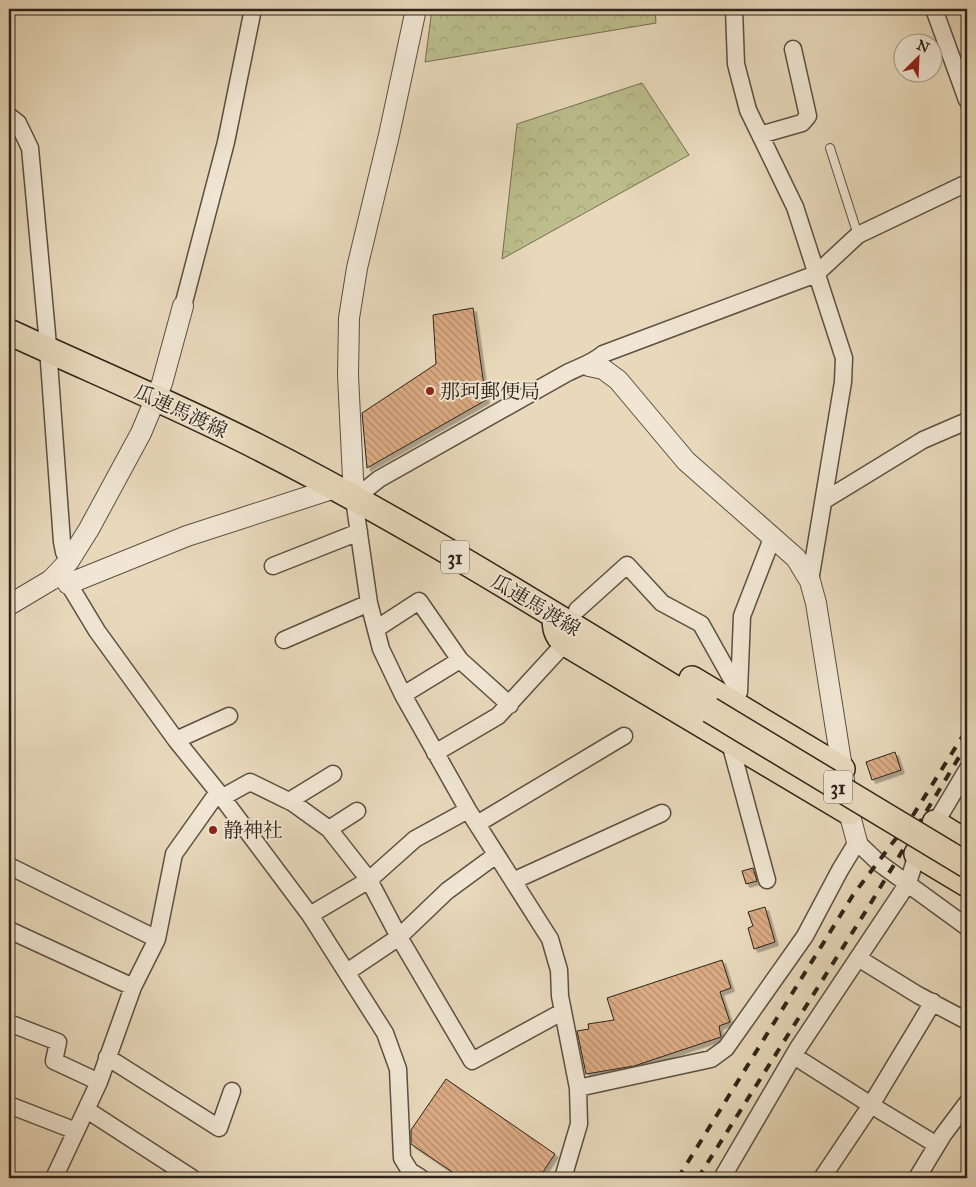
<svg xmlns="http://www.w3.org/2000/svg" width="976" height="1187" font-family="'IM FELL Great Primer','Noto Serif JP',serif">
	<style>
		.forest { fill: url(#forest-crowns); stroke: #747052 }
		.building { fill: url(#building-back-hatch); stroke: #2c2319; filter: url(#shadow) }
		.lines { fill: none; stroke-linecap: round; stroke-linejoin: round }
		.service-casing { stroke: #5b5042; stroke-width: 10 }
		.minor-casing { stroke: #5b5042; stroke-width: 19 }
		.tertiary-casing { stroke: #5b5042; stroke-width: 22 }
		.primary-casing { stroke: #2c2319; stroke-width: 28 }
		.service { stroke: #f0e6d3; stroke-width: 8 }
		.minor { stroke: #f0e6d3; stroke-width: 16 }
		.tertiary { stroke: #f0e6d3; stroke-width: 20 }
		.primary { stroke: #e8d9bb; stroke-width: 25 }
		.rail { stroke: #2c2319; stroke-width: 4; stroke-dasharray: 9 9; stroke-linecap: butt }
		.primary-bridge-casing { stroke: #2c2319; stroke-width: 28; stroke-linecap: butt }
		.primary-bridge { stroke: #e8d9bb; stroke-width: 25 }
		.poi-dot { fill: #8f2418; stroke: #f0e6d3; stroke-width: 2 }
		.labels { text-anchor: middle; dominant-baseline: central; stroke-width: 4; stroke-linejoin: round; paint-order: stroke }
		.shield { fill: #f0e6d3; stroke: #675e51; stroke-width: 1 }
		.shield-label { font-size: 19px; font-weight: bold; fill: #2c2319 }
		.poi-label { font-size: 20px; fill: #2c2319; stroke: #f0e6d3; text-anchor: start }
		.street-label { font-size: 20px; fill: #2c2319; stroke: #f0e6d3 }
	</style>
	<defs>
		<pattern id="forest-crowns" width="20" height="18" patternUnits="userSpaceOnUse" patternTransform="scale(1.25)"><rect width="20" height="18" fill="#bcbe8c"/><path d="M2 6a3 3 0 1 1 6 0M12 15a3 3 0 1 1 6 0" fill="none" stroke="#a2a378"/></pattern>
		<pattern id="building-back-hatch" width="6" height="6" patternUnits="userSpaceOnUse" patternTransform="scale(1.25)"><rect width="6" height="6" fill="#dcab84"/><path d="M-1 5l2 2M0 0l6 6M5-1l2 2" fill="none" stroke="#b38b6b"/></pattern>
		<filter id="shadow"><feDropShadow dx="3.5" dy="3.5" stdDeviation="0" flood-color="#0004"/></filter>
	</defs>
	<rect width="100%" height="100%" fill="#e8d9bb"/>
	<filter id="stains"><feTurbulence type="fractalNoise" baseFrequency=".004" numOctaves="4"/><feColorMatrix values="0 0 0 0 .2 0 0 0 0 .09 0 0 0 0 .02 0 0 0 .5 -.17"/></filter>
	<radialGradient id="worn" r=".72"><stop offset=".6" stop-color="#630" stop-opacity="0"/><stop offset="1" stop-color="#630" stop-opacity=".3"/></radialGradient>
	<!-- forest -->
	<path class="forest" d="M432,9h223l1,14 -231,39z
		M642,83l47,72 -187,104 15,-135z"/>
	<!-- building -->
	<path class="building" d="M473,308l13,92 -119,68 -5,-55 74,-49 -3,-49z
		M895,752l6,18 -29,10 -6,-18z
		M753,868l4,13 -11,3 -4,-13z
		M765,907l10,35 -21,7 -6,-21 5,-2 -5,-14z
		M722,960l9,28 -11,4 10,30 -11,4 2,11 -87,29 -48,8 -9,-43 12,-2 -1,-5 26,-4 -7,-22z
		M446,1079l109,75 -16,24h-78l-50,-34v-14z"/>
	<g class="lines">
		<!-- service casing -->
		<g class="service-casing">
			<path id="service" d="M830,148l28,87"/>
		</g>
		<!-- minor casing -->
		<g class="minor-casing">
			<path id="minor" d="M734,9l2,55 12,46 47,97 49,151 -1,24 -33,199
				M934,9l33,91
				M9,116l9,7 12,25 17,186 15,208 2,10 5,9
				M760,135l42,-12 6,-7 -15,-67
				M183,306l43,-164 27,-133
				M825,500l98,-60 44,-19
				M273,566l86,-34
				M62,573l35,58 79,109 42,52 92,123 75,118 13,36 4,89 8,13 11,7
				M577,610l50,-45 35,38 39,21 38,68 3,-76 31,-80
				M376,629l43,-28 41,59 -57,35
				M284,640l85,-37
				M460,660l50,45
				M176,740l53,-24
				M730,743l37,137
				M435,753l63,-37 67,-73
				M223,797l27,-15 43,21 36,26 40,51 -59,35
				M289,801l44,-27
				M468,810l-53,29 -46,41 30,57 73,124 90,-49
				M477,824l147,-88
				M329,829l28,-18
				M9,866l148,73
				M513,881l149,-68
				M9,930l124,57
				M858,958l60,37 49,26
				M347,972l52,-35 48,-46 49,-36
				M9,1023l49,19 -4,19 45,21
				M794,1056l77,49 62,-103
				M107,1057l112,71 13,-37
				M578,1088l133,-29 15,-11 79,-112 35,-66 17,-28 22,21 88,64
				M9,1105l67,26
				M87,1110l105,68
				M54,1178l45,-96 34,-95 24,-48 17,-85 44,-62
				M563,1178l16,-54 -1,-36 -18,-92 -1,-26 -9,-31 -82,-129 -65,-115 -22,-46 -12,-46 -15,-104 25,-20 188,-106c14,-7 24,-9 36,-19l213,-80 42,-39 109,-52
				M722,1178l76,-130 110,-165 9,-29 50,-84
				M822,1178l49,-73 66,40
				M917,1178l26,-43 24,-32"/>
		</g>
		<!-- tertiary casing -->
		<g class="tertiary-casing">
			<path id="tertiary" d="M589,366l14,3 15,11 68,81 110,97 14,23 6,22 33,209 8,30
				M354,499l-6,-124 1,-57 8,-50 32,-133 27,-126
				M68,584l119,-48 148,-48
				M9,605l42,-25 18,-19 20,-32 52,-96 21,-50 21,-77"/>
		</g>
		<!-- primary casing -->
		<g class="primary-casing">
			<path id="primary" d="M9,332c82,38 166,73 247,114 156,79 304,173 454,264
				M555,616c0,12 1,19 10,27l284,169
				M692,679l150,90
				M935,823l32,20
				M917,854l50,30"/>
		</g>
		<!-- service -->
		<use href="#service" class="service"/>
		<!-- minor -->
		<use href="#minor" class="minor"/>
		<!-- tertiary -->
		<use href="#tertiary" class="tertiary"/>
		<!-- primary -->
		<use href="#primary" class="primary"/>
		<!-- rail -->
		<path class="rail" d="M678,1178l175,-283 57,-75 57,-91
			M698,1178l171,-272 98,-162"/>
		<!-- primary-bridge casing -->
		<g class="primary-bridge-casing">
			<path id="primary-bridge" d="M710,710l257,155"/>
		</g>
		<!-- primary-bridge -->
		<use href="#primary-bridge" class="primary-bridge"/>
	</g>
	<!-- markers -->
	<g class="poi-dot">
		<circle cx="430" cy="391" r="5"/>
		<circle cx="213" cy="830" r="5"/>
	</g>
	<g class="labels">
		<!-- shield labels -->
		<g class="shield">
			<rect x="441" y="540.5" width="28" height="33" rx="4"/>
			<rect x="824" y="770.5" width="28" height="33" rx="4"/>
		</g>
		<g class="shield-label">
			<text x="455" y="557">31</text>
			<text x="838" y="787">31</text>
		</g>
		<!-- poi labels -->
		<g class="poi-label">
			<text x="440" y="391">那珂郵便局</text>
			<text x="223" y="830">静神社</text>
		</g>
		<!-- street labels -->
		<g class="street-label">
			<text transform="translate(181 411) rotate(25)">瓜連馬渡線</text>
			<text transform="translate(536 605) rotate(31)">瓜連馬渡線</text>
		</g>
	</g>
	<!-- margin -->
	<rect width="976" height="1187" fill="none" stroke="#e8d9bb" stroke-width="30"/>
	<rect x="10" y="10" width="956" height="1167" fill="none" stroke="#2c2319" stroke-width="2.5"/>
	<rect x="15" y="15" width="946" height="1157" fill="none" stroke="#2c2319"/>
	<!-- north arrow -->
	<g transform="translate(918 58) rotate(24)"><circle r="24" fill="#f0e6d3" stroke="#a29889"/>
	<path d="M0-4L9 19L0 12L-9 19Z" fill="#8f2418"/>
	<text y="-8" font-size="14" font-weight="bold" text-anchor="middle" fill="#2c2319">N</text>
	</g>
	<rect width="100%" height="100%" filter="url(#stains)"/>
	<rect width="100%" height="100%" fill="url(#worn)"/>
</svg>
